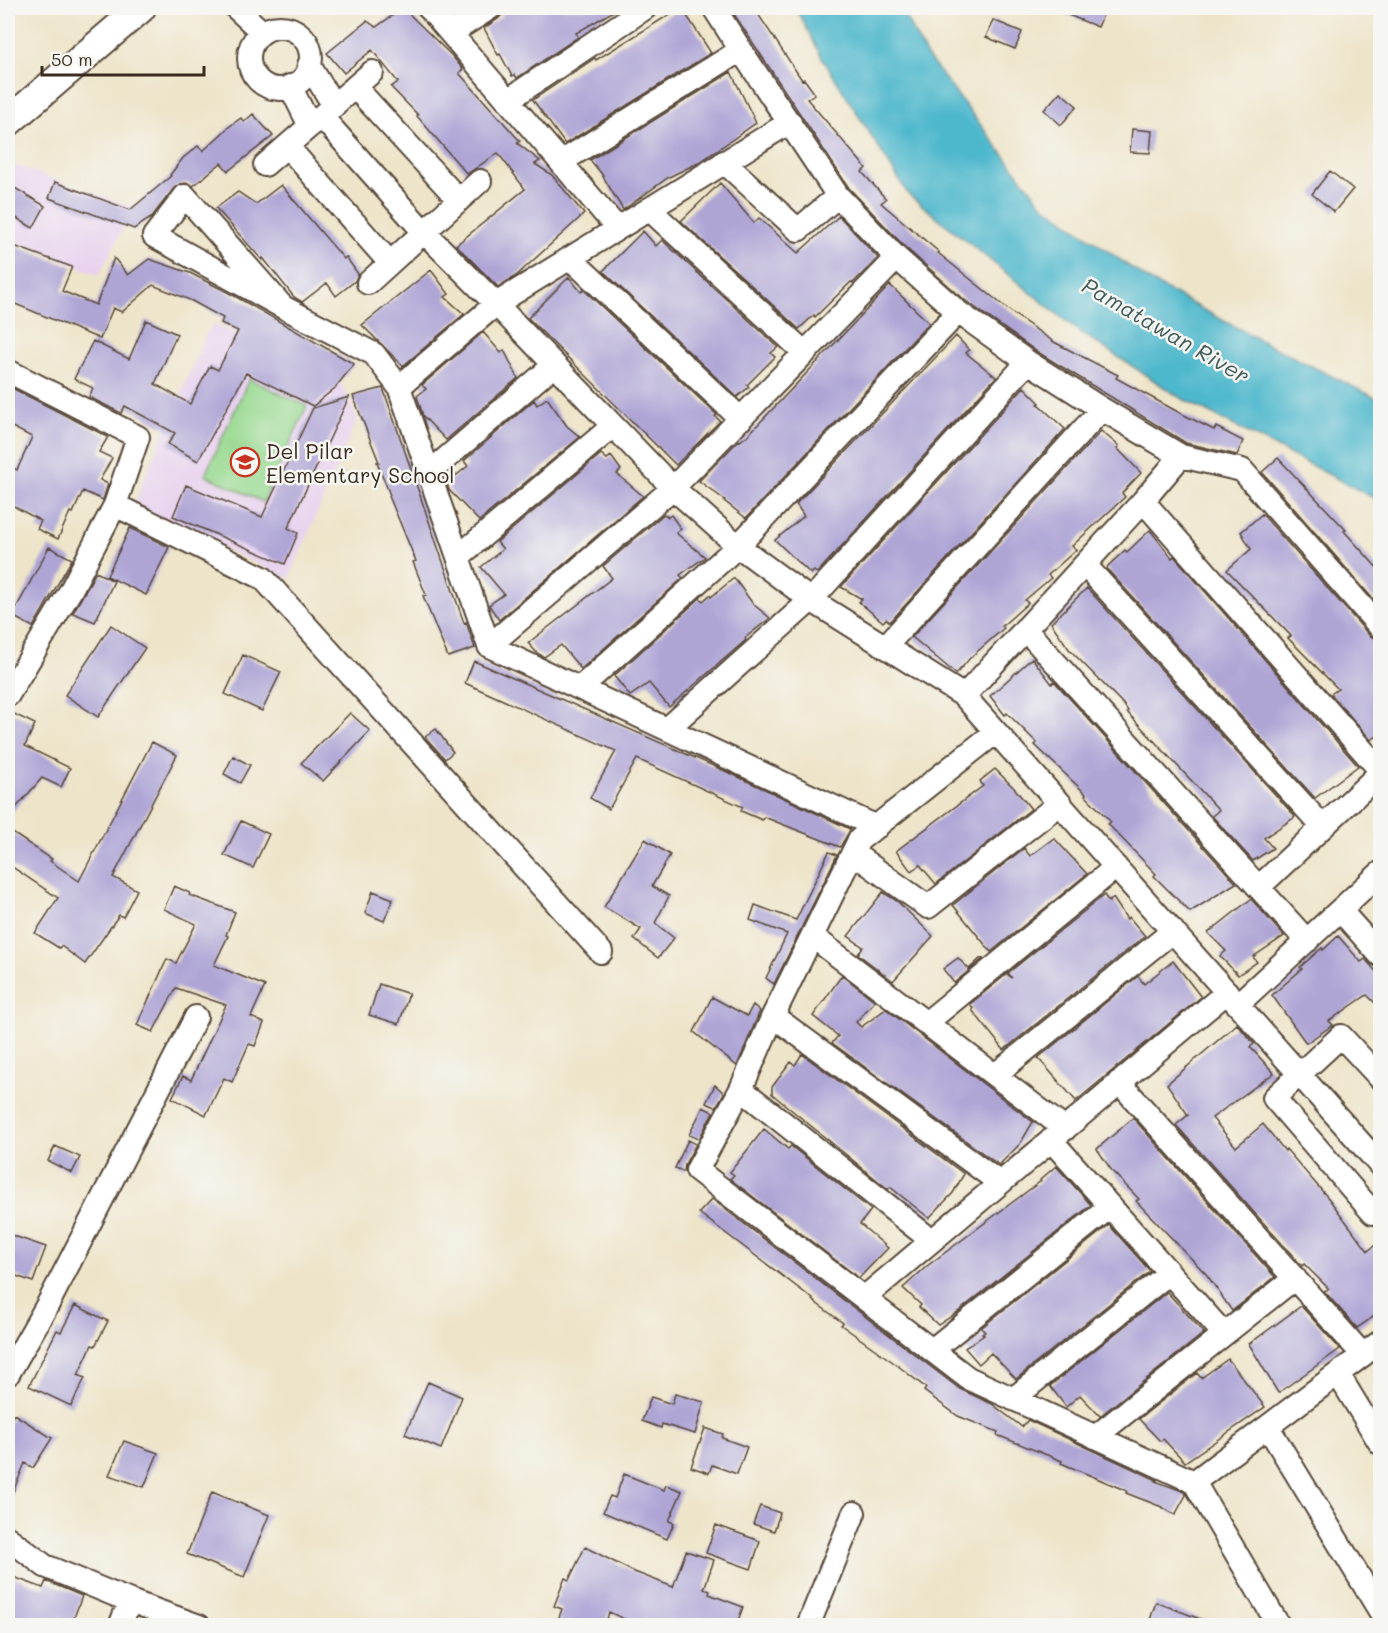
<svg xmlns="http://www.w3.org/2000/svg" width="1388" height="1633" font-family="Mali,sans-serif">
	<style>
		.built { fill: #e8d2ee }
		.green { fill: #98d990; stroke: #6a8257; stroke-width: 1.5 }
		.water { fill: #4eb7cc; stroke: #447075; stroke-width: 1.5 }
		.building { fill: #aea5d5 }
		.lines { fill: none; stroke-linecap: round; stroke-linejoin: round }
		.minor-casing { stroke: #564638; stroke-width: 26 }
		.major-casing { stroke: #564638; stroke-width: 32 }
		.minor { stroke: #fff; stroke-width: 22 }
		.major { stroke: #fff; stroke-width: 28 }
		.labels { text-anchor: middle; dominant-baseline: central; stroke-width: 5; stroke-linejoin: round; paint-order: stroke }
		.poi-label { font-size: 21px; fill: #3b2a1e; stroke: #f6f6f2; text-anchor: start }
		.water-label { font-size: 22px; font-style: italic; fill: #425b5b; stroke: #f6f6f2 }
	</style>
	<rect width="100%" height="100%" fill="#f6f6f2"/>
	<filter id="ink" filterUnits="userSpaceOnUse"><feTurbulence type="fractalNoise" baseFrequency=".0167" numOctaves="2"/><feDisplacementMap in="SourceGraphic" scale="12" xChannelSelector="R" yChannelSelector="G"/><feConvolveMatrix kernelMatrix="1 2 1 2 8 2 1 2 1" color-interpolation-filters="sRGB"/></filter>
	<filter id="wash" filterUnits="userSpaceOnUse"><feTurbulence type="fractalNoise" baseFrequency=".008" numOctaves="4" result="noise"/><feDisplacementMap in="SourceGraphic" scale="24" xChannelSelector="R" yChannelSelector="G"/><feGaussianBlur stdDeviation="1.35" result="paint"/><feColorMatrix in="noise" values="0 0 0 0 0 0 0 0 0 0 0 0 0 0 0 0 0 1.4 0 .05"/><feComposite in="paint" operator="in"/></filter>
	<g filter="url(#wash)">
		<rect width="100%" height="100%" fill="#eee4c9"/>
		<!-- built -->
		<path class="built" d="M14,165l120,42 -35,68 -91,-37v-68z
			M214,324l85,43 43,18 15,34 -68,160 -156,-73 73,-172z"/>
		<!-- green -->
		<path class="green" d="M249,379l58,27 -44,96 -58,-27z"/>
		<!-- water -->
		<path class="water" d="M796,8h104l27,48 115,148 108,77 117,63 113,56v101l-201,-104 -102,-67 -169,-136 -86,-136z"/>
		<g id="blocks">
			<!-- building -->
			<path class="building" d="M403,8l49,48 11,13 -4,4 61,68 -3,2 23,18 -5,3 17,11 32,39 -68,62 -18,11 -42,-42 69,-56 -27,-36 -31,21 -50,-58 1,-1 -27,-28 7,-5 -26,-32 -28,23 -17,-20 40,-32 9,6z
				M503,8h116l-43,25 2,4 -61,41 -2,-3 -3,1 -12,-22 -2,1 -14,-27 14,-9 4,-4z
				M680,8h2l29,45 -146,91 -32,-44 62,-42 1,2z
				M730,8h24l48,72 2,-1 11,15 -8,5 59,69 -4,4 24,27 -5,4 58,49 -1,1 77,62 39,27 64,33 -2,3 62,34 36,18 2,-3 27,14 -6,14 -51,-12 -150,-92 -70,-50 -60,-53 -57,-60z
				M1051,8h55l-8,19z
				M993,20l29,12 -7,17 -29,-12z
				M731,72l25,51 -56,39 -31,15 -46,33 -22,-37 -11,-13z
				M1060,92l17,14 -16,19 -17,-15z
				M253,114l20,22 -45,35 -7,-8 -28,23 -5,-3 -8,1 -6,4 -23,30 -17,11 -85,-31 6,-16 75,28 41,-34 -1,-1 13,-17 15,-12 5,5 27,-25 11,-8 3,4z
				M1132,129l20,2 -2,22 -20,-1z
				M1330,171l23,18 -19,23 -22,-18z
				M720,183l34,40 5,-5 39,35 41,-37 39,42 -25,25 -2,-1 -36,35 -1,-2 -15,14 -118,-108z
				M8,184l37,22 -12,22 -25,-15z
				M281,185l63,74 2,-2 12,17 -3,7 -19,15 -9,-13 -25,19 -8,-5 -31,-39 -1,2 -46,-52 22,-16 18,12z
				M643,231l13,15 6,-6 116,107 -7,6 4,4 -28,28 2,2 -12,10 -134,-126z
				M14,246l58,21 -10,24 34,14 18,-47 14,17 21,-16 41,14 41,21 123,70 -19,24 -22,18 -67,-33 -48,88 -30,-17 7,-11 -50,-27 -4,7 -32,-16 4,-9 -19,-9 19,-38 36,18 17,-39 31,14 -22,50 35,20 20,-38 8,4 20,-39 -17,-8 2,-5 -31,-17 -39,-16 -31,27 -9,-4 -13,31 -92,-38v-40z
				M431,270l18,24 -4,3 19,17 -61,52 -41,-41z
				M569,277l12,15 3,-2 133,125 -2,1 5,5 -44,44 -148,-147z
				M890,285l39,38 -183,195 -22,-17 1,-1 -26,-19 40,-41 1,1 7,-5z
				M483,332l18,21 3,-3 14,28 -72,62 -23,-24 -6,-20 9,-7 -4,-4z
				M956,336l13,14 -3,3 30,24 -179,196 -3,-2 -3,3 -36,-34 29,-24 -8,-12z
				M8,386l100,51 -9,15 13,6 -12,22 8,4 -5,16 -20,-9 -10,22 -3,-1 -12,27 -21,-10 4,-8 -33,-18v-38l9,5 15,-33 -24,-12z
				M1024,387l16,16 -2,1 27,25 -175,193 -4,-3 -3,3 -24,-20 3,-3 -21,-12z
				M383,388l81,235 2,-1 9,26 -27,9 -25,-61 3,-1 -13,-33 3,-1 -27,-65 1,-1 -13,-33h2l-26,-66z
				M349,397l-61,131 10,5 -13,31 -112,-48 13,-31 76,32 51,-109z
				M547,398l20,28 13,11 -101,84 -30,-31 -2,-7 21,-17 -4,-5 70,-61 3,5z
				M1101,431l18,15 -2,2 24,25 -19,20 3,4 -53,49 4,4 -28,25 3,3 -26,22 3,3 -26,23 2,2 -33,29 -15,17 -44,-37z
				M601,454l6,5 4,-3 10,14 -4,4 26,22 -144,124 -10,-15 15,-11 -23,-27 22,-18 -6,-7z
				M1278,458l68,72 -2,1 36,40v36l-118,-135z
				M664,514l4,3 3,-2 10,14 -5,4 29,24 -25,18 3,3 -102,91 -20,-24 -17,12 -7,-4 -9,-10 84,-65 -9,-12z
				M1262,514l108,122 10,4v48l-8,6 8,11v29l-9,6 -40,-46 7,-5 -50,-51 3,-2 -64,-66 24,-21 -10,-17z
				M130,528l39,19 -23,48 -39,-19z
				M1150,530l22,28 2,-2 184,210 -43,32 -208,-229 1,-3 17,-16 2,2z
				M49,547l23,12 -39,68 -21,-11z
				M96,572l18,9 -19,41 -22,-9z
				M734,578l19,26 17,14 -25,20 1,2 -77,67 -20,-24 -19,13 -16,-20 86,-78 3,3 7,-6 1,2z
				M1087,588l205,225 3,4 -31,21 9,10 -20,13 -41,-45 7,-6 -92,-98 1,-1 -4,-6 -55,-56 -18,-26z
				M111,625l34,23 -47,69 -33,-22z
				M243,655l38,17 -19,39 -37,-17z
				M1032,658l20,26 2,-3 182,202 -46,29 -36,-36 2,-2 -48,-50 3,-2 -26,-27 1,-1 -51,-49 2,-2 -30,-30 -2,2 -15,-19z
				M474,661l260,114 116,54 -1,3 -9,15 -76,-30 -2,3 -21,-9 2,-4 -106,-48 -28,50 -19,-11 26,-47 -151,-68z
				M8,711l27,13 -10,22 45,22 -9,19 -19,-9 -34,39z
				M350,713l20,18 -47,50 -22,-18z
				M436,729l17,23 -8,7 -20,-22z
				M152,742l25,13 -64,122 24,13 -14,27 -4,-2 -34,49 -24,-18 -2,2 -24,-15 23,-35 -50,-34v-34l44,29 -2,2 29,20z
				M233,756l17,9 -10,18 -16,-9z
				M995,769l20,20 16,20 -95,75 -16,-19 -9,6 -15,-20 87,-65 -3,-5z
				M241,821l28,13 -16,34 -29,-13z
				M1054,838l33,36 -96,78 -38,-47 71,-57 6,8z
				M645,839l25,16 -18,31 17,10 -14,27 19,15 -16,20 -24,-19 7,-10 -37,-22z
				M829,852l8,3 -63,129 -8,-6 21,-44 -37,-14 5,-15 41,15z
				M174,886l16,7 -1,2 46,17 -9,23 2,1 -14,29 51,21 -14,31 13,6 -9,23 -6,-2 -17,38 -8,-4 -18,37 -34,-17 11,-22 8,4 35,-75 -50,-17 -23,44 -16,-7 30,-66 9,4 20,-39 -32,-15z
				M373,891l20,8 -9,22 -19,-8z
				M883,892l14,9 36,35 -40,45 -35,-27 5,-7 -15,-11z
				M1104,895l5,7 4,-4 14,21 2,-2 16,19 -141,114 -32,-40 1,-2 -3,-4 37,-30 5,4 -4,-5z
				M1251,899l33,37 -31,21 4,5 -19,13 -18,-19 6,-5 -18,-18z
				M1338,936l23,26 4,-3 15,17v32l-13,-13 -38,26 4,4 -27,18 -34,-48 30,-26 -2,-2 22,-19 1,2z
				M958,958l11,11 12,-11 2,1 -29,24 -11,-14z
				M1173,961l28,36 -125,104 -38,-43 100,-82 6,8z
				M842,975l33,26 -19,21 5,5 25,-18 147,113 -13,22 -21,21 -167,-122 6,-7 -25,-20z
				M379,984l30,10 -10,30 -30,-9z
				M712,997l35,19 6,-11 7,6 -23,55 -43,-34z
				M1237,1024l17,20 -4,3 24,26 -62,45 24,29 27,-23 22,27 1,-2 43,50 39,52 12,-10v71l-23,16 -33,-37 5,-2 -25,-25 -2,2 -126,-141 12,-10 -21,-31z
				M802,1054l162,120 -11,19 -24,25 -39,-31 -2,2 -116,-95v-7l19,-25 4,3z
				M715,1085l9,8 -8,14 -10,-4z
				M703,1107l10,5 -14,27 -10,-4z
				M1133,1118l142,159 -43,34 -25,-36 -71,-74 3,-2 -27,-28 -15,-22z
				M764,1129l24,20 3,-3 80,64 -11,14 28,24 -29,30 -129,-99 4,-4 -4,-3z
				M688,1140l8,4 -11,20 -1,8 -9,-4z
				M55,1146l25,11 -8,16 -24,-12z
				M1056,1166l35,39 -132,106 -21,14 -19,-18 2,-2 -18,-17 24,-22 114,-85 -1,-1z
				M712,1199l248,190 32,15 30,23 6,-7 129,60 -2,1 30,11 1,3 -11,20 -13,-8 -36,-14 1,-2 -66,-28 1,-2 -65,-26 1,-3 -40,-16 -34,-25 2,-3 -29,-23 -56,-40 2,-2 -31,-23 1,-1 -114,-86z
				M1109,1225l41,46 -134,108 -25,-26 -12,11 -14,-16 19,-13 -2,-1 3,-2 -4,-4z
				M8,1234l38,13 -13,35 -25,-9z
				M1167,1292l37,41 -104,83 -20,-21 -14,12 -16,-21z
				M75,1305l33,16 -13,25 -3,-1 -14,30 7,3 -14,28 -42,-20 28,-56 4,2z
				M1301,1306l39,43 -62,44 -29,-49z
				M1228,1359l37,48 -80,55 -22,-23 -3,2 -21,-22 58,-46 4,5z
				M428,1382l34,15 -21,52 -36,-15z
				M675,1394l29,8 -9,32 -33,-10 -1,4 -19,-7 9,-24 21,7z
				M14,1414l38,24 -19,30 -8,-5 -17,41v-80z
				M705,1428l18,6 -1,4 25,9 -10,27 -25,-9 -3,8 -18,-6z
				M124,1441l34,12 -14,34 -35,-12z
				M624,1474l40,16 2,-5 16,6 -13,30 5,2 -7,16 -64,-27 7,-16 5,2z
				M212,1492l57,23 -25,62 -57,-23z
				M760,1506l20,7 -6,18 -21,-7z
				M716,1525l44,16 -9,28 -45,-16z
				M585,1547l47,24 41,16 13,-36 28,9 -10,29 6,2 -1,3 34,13 -7,19 -99,-1 -28,-13 -4,14h-49l6,-17 -8,-3 11,-28 4,2z
				M8,1575l35,13 3,-7 36,15 -11,30h-63z
				M1156,1602l57,22v2h-65z"/>
		</g>
	</g>
	<g filter="url(#ink)">
		<use href="#blocks" fill-opacity="0" stroke="#564638" stroke-width="1.5"/>
		<g class="lines">
			<!-- minor casing -->
			<g class="minor-casing">
				<path id="minor" d="M236,8l26,24
					M429,8l188,220
					M714,8l30,47 94,141 59,62 61,54 70,50 74,47 79,47 61,14 138,157
					M249 58a31 31 0 1 1 62 0a31 31 0 1 1-62 0Z
					M451,33l39,-25
					M309,65l25,41
					M290,86l20,40
					M355,87l104,113
					M508,100l137,-92
					M321,116l103,116 72,72 177,184 65,58 73,54 153,96 416,469
					M287,146l103,117
					M561,162l180,-112
					M724,162l74,68 40,-34
					M265,165l107,-93
					M185,196l98,111 -129,-71z
					M649,209l156,144
					M570,258l171,161
					M368,283l112,-102
					M283,307l91,47 25,33 97,-83 294,-182
					M8,371l130,66 -23,68 -44,85 -63,105
					M399,387l90,259 184,-158 224,-230
					M429,473l125,-108
					M1143,501l237,269
					M115,505l148,73 338,374
					M458,557l155,-131
					M1085,565l238,262
					M1025,629l282,312
					M489,646l388,181
					M885,647l217,-238
					M580,688l158,-142 220,-234
					M964,696l179,-195 38,-45
					M667,729l144,-129 217,-238
					M996,732l-137,108 -86,176 -32,73 -44,81 271,208 226,104 85,144
					M853,853l75,54 132,-104
					M1259,887l121,-114
					M1340,910l40,45
					M812,936l253,193
					M1238,1004l142,-131
					M773,1016l227,167
					M926,1023l190,-156
					M995,1075l178,-144
					M1380,1078l-39,-42 -67,62 99,115 7,-6
					M1119,1082l244,273
					M741,1089l190,151
					M1051,1140l173,194
					M864,1298l363,-306
					M932,1350l178,-143
					M8,1374l40,-70 148,-287
					M1338,1374l42,69
					M1013,1399l156,-126
					M1268,1427l112,184
					M1095,1437l200,-159
					M1194,1482l186,-140
					M8,1538l37,28 85,35 69,25
					M120,1626l10,-25
					M808,1626l46,-113"/>
			</g>
			<!-- major casing -->
			<g class="major-casing">
				<path id="major" d="M8,122l133,-114"/>
			</g>
			<!-- minor -->
			<use href="#minor" class="minor"/>
			<!-- major -->
			<use href="#major" class="major"/>
		</g>
	</g>
	<!-- icons -->
	<defs>
		<g id="school-ring" transform="scale(1.5)"><circle r="9.5" fill="#f6f6f2" stroke="#c8321e" stroke-width="1.5"/><path d="M0-5L7-2L0 1L-7-2ZM-4 1L0 2.5L4 1V4Q0 6-4 4Z" fill="#c8321e"/></g>
	</defs>
	<g fill-rule="evenodd">
		<use href="#school-ring" x="245" y="462"/>
	</g>
	<g class="labels">
		<!-- poi labels -->
		<g class="poi-label">
			<text x="266" y="450">Del Pilar<tspan x="266" dy="24">Elementary School</tspan></text>
		</g>
		<!-- water labels -->
		<g class="water-label">
			<text transform="translate(1166 330) rotate(30)">Pamatawan River</text>
		</g>
	</g>
	<!-- margin -->
	<rect width="1388" height="1633" fill="none" stroke="#f6f6f2" stroke-width="30"/>
	<!-- scale -->
	<path d="M42 66v9h162v-9" fill="none" stroke="#3b2a1e" stroke-width="3"/>
	<text x="51" y="66" font-size="18" fill="#3b2a1e" stroke="#f6f6f2" stroke-width="4.5" paint-order="stroke">50 m</text>
</svg>
